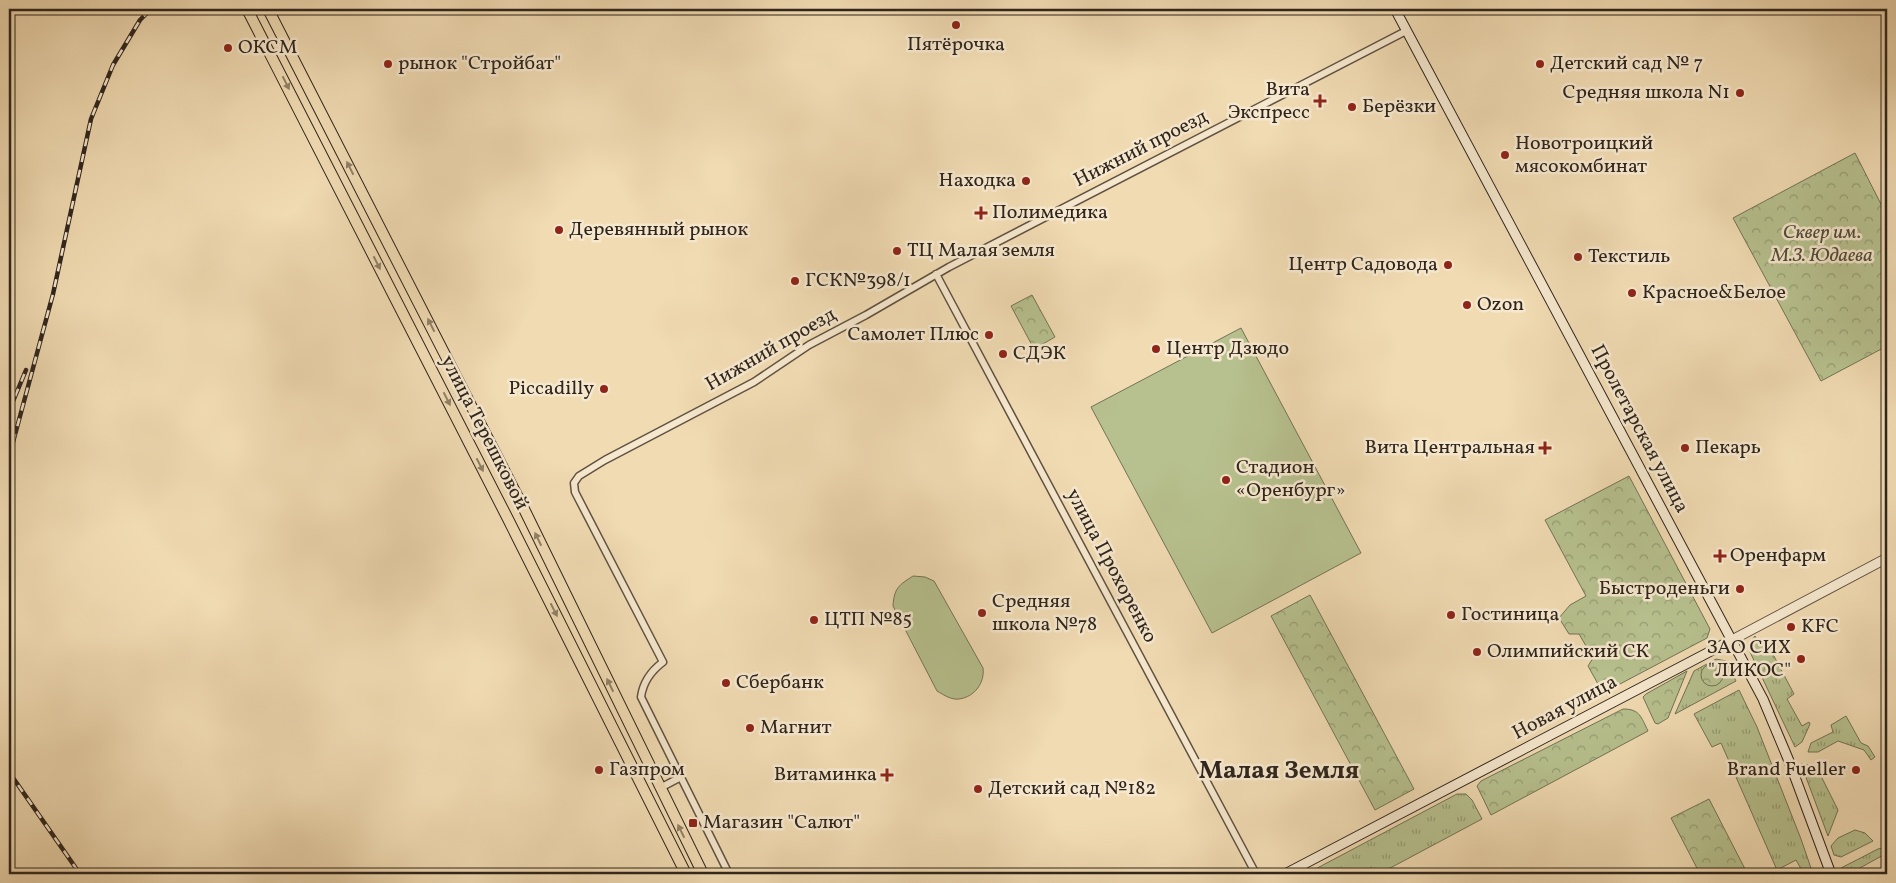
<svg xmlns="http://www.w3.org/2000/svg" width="1896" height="883" font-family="Vollkorn,serif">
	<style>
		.grass { fill: url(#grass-tufts); stroke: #737356 }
		.park { fill: url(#park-crowns); stroke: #737356 }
		.garden { fill: #b7c18f; stroke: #737356 }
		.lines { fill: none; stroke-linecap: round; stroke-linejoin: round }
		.minor-casing { stroke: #605242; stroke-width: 9 }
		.tertiary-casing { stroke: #605242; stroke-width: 11 }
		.secondary-casing { stroke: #2f251d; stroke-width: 11 }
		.primary-casing { stroke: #2f251d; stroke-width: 12 }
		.minor { stroke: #f6e8ce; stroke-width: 6 }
		.tertiary { stroke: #f6e8ce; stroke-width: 9 }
		.secondary { stroke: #f6e8ce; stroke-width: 9 }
		.primary { stroke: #f1dbb3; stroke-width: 10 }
		.rail-casing { stroke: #2f251d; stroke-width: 4.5 }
		.rail { stroke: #f6e8ce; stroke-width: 2.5; stroke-dasharray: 8; stroke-linecap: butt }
		.oneway { fill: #908068 }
		.poi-dot { fill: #8f2418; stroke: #f6e8ce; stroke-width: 2 }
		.labels { text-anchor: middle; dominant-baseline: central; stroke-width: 5; stroke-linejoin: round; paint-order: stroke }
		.poi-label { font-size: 20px; fill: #2f251d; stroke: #f6e8ce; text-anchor: start }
		.street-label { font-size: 20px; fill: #2f251d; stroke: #f6e8ce }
		.park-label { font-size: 20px; font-style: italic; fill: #514c3a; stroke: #f6e8ce }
		.district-label { font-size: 25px; font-weight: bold; fill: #2f251d; stroke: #f6e8ce }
	</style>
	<defs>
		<pattern id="grass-tufts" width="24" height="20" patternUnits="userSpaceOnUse" patternTransform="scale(1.25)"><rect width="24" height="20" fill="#b7c18f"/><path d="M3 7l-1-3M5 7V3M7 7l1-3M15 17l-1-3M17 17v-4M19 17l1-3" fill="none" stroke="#959d74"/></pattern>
		<pattern id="park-crowns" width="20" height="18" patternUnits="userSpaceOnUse" patternTransform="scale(1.25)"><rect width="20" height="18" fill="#b7c18f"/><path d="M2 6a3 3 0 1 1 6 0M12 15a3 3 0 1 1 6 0" fill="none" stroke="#959d74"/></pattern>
	</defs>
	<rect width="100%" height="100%" fill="#f1dbb3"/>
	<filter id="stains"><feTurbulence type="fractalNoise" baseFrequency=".004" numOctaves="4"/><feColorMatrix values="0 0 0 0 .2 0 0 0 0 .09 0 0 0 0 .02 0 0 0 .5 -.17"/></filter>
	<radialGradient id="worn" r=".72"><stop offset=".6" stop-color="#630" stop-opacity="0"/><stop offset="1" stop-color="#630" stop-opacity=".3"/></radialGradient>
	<!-- grass -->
	<path class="grass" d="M1755,636l5,8 7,-1 27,51 -7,5 15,27 7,-4 1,2 -8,18 -7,5 -45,-95v-9z
		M1716,659l10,2 10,20 -61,33 19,-43z
		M1739,690l18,37 44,112 12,35h-9l-8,-14 -19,10 -56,-127 -9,4 -18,-33z
		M1846,716l15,27 7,3 7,11 -4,3 -7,-10 -26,-9 -20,11h-10l3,-9 22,-11 -2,-7z
		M1801,764l15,2 22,44 -10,26z
		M1457,794h9l6,6 10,19 -103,55h-73z
		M1855,830l10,3 8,8 -32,16 -7,-2 -3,-9 7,-8z
		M1887,847v6l-38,21h-10l2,-6 37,-19z"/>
	<!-- park -->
	<path class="park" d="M1855,153l32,63v130l-66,35 -88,-163z
		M1032,295l23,42 -21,12 -23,-43z
		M1629,476l81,153 -3,9 -104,55 -15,-27 5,-8 -14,-24h-10l-10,-16 11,-13 16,-9 -41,-76z
		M1310,595l104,194 -39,21 -104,-194z
		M1701 675a11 11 0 1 1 22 0a11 11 0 1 1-22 0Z
		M1687,671l-19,47 -10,6 -3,-1 -12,-26 3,-3z
		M1623,709c17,0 18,8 25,22l-157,84 -14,-29 4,-5z
		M1709,799l36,70 -11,5h-34l-29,-56z"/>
	<!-- garden -->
	<path class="garden" d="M1241,328l120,225 -149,80 -121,-226z
		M913,576l12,1 9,4 49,87c2,14 -8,29 -24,31 -8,1 -15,-4 -22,-8l-44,-85c1,-18 6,-21 20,-30z"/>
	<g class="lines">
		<!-- minor casing -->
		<g class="minor-casing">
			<path id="minor" d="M936,274l320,600
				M660,788l21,-11
				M729,874l-88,-177c2,-15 10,-26 22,-35l-88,-170 -1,-9 5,-7 26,-16 149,-78 55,-37 57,-30 83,-48 457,-236"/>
		</g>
		<!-- tertiary casing -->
		<g class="tertiary-casing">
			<path id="tertiary" d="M1732,640l155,-82"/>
		</g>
		<!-- secondary casing -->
		<g class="secondary-casing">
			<path id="secondary" d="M1395,9l368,690 26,62 42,113
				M1285,874l447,-234"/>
		</g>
		<!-- primary casing -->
		<g class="primary-casing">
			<path id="primary" d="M247,9l261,510 178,355
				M268,9l257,502 178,363"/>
		</g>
		<!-- minor -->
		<use href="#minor" class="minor"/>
		<!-- tertiary -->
		<use href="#tertiary" class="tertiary"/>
		<!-- secondary -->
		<use href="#secondary" class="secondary"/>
		<!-- primary -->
		<use href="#primary" class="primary"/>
		<!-- rail casing -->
		<g class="rail-casing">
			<path id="rail" d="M9,411l17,-41
				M9,457l44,-163 38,-175 22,-54 27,-45 11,-11
				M9,772l71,102"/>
		</g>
		<!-- rail -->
		<use href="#rail" class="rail"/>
	</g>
	<!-- one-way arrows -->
	<defs><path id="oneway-solid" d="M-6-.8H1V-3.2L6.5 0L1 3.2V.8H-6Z" transform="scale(1.25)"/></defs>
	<g class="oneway">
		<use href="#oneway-solid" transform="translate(286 83) rotate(63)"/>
		<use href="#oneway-solid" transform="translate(350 168) rotate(-117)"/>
		<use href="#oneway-solid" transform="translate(377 263) rotate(63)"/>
		<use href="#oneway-solid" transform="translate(431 325) rotate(-117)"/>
		<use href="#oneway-solid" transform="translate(447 399) rotate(63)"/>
		<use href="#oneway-solid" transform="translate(480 465) rotate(63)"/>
		<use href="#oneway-solid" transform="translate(538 539) rotate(-116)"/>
		<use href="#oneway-solid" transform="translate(554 610) rotate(63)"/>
		<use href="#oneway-solid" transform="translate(610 685) rotate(-116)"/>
		<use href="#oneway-solid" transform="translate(681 831) rotate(-116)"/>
	</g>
	<!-- markers -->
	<g class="poi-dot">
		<circle cx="956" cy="25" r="5"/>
		<circle cx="228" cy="48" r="5"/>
		<circle cx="388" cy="64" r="5"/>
		<circle cx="1540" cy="64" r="5"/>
		<circle cx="1740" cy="93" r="5"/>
		<path d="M1317.5 93.5h5v5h5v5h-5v5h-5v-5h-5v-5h5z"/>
		<circle cx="1352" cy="107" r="5"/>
		<circle cx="1505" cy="155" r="5"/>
		<circle cx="1026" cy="181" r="5"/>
		<path d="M978.5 205.5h5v5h5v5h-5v5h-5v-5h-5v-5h5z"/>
		<circle cx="559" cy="230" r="5"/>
		<circle cx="897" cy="251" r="5"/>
		<circle cx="1578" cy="257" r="5"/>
		<circle cx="1448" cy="265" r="5"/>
		<circle cx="795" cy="281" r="5"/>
		<circle cx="1632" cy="293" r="5"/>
		<circle cx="1467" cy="305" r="5"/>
		<circle cx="989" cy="335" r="5"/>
		<circle cx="1156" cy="349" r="5"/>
		<circle cx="1003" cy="354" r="5"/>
		<circle cx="604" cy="389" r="5"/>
		<path d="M1542.5 440.5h5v5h5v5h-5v5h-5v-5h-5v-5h5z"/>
		<circle cx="1685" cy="448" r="5"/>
		<circle cx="1226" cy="480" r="5"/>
		<path d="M1717.5 548.5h5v5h5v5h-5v5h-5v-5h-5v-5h5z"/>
		<circle cx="1740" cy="589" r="5"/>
		<circle cx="982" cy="613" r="5"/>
		<circle cx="1451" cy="615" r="5"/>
		<circle cx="814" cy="620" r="5"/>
		<circle cx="1791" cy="627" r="5"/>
		<circle cx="1477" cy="652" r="5"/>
		<circle cx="1801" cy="659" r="5"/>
		<circle cx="726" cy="683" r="5"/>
		<circle cx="750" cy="728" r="5"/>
		<circle cx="599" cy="770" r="5"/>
		<circle cx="1856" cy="770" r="5"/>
		<path d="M884.5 767.5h5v5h5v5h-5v5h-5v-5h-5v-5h5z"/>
		<circle cx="978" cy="789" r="5"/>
		<rect x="688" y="818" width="10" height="10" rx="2.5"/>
	</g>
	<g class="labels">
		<!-- poi labels -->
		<g class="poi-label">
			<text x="956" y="45" text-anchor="middle">Пятёрочка</text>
			<text x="238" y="48">ОКСМ</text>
			<text x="398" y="64">рынок "Стройбат"</text>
			<text x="1550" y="64">Детский сад № 7</text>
			<text x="1310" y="90" text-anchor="end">Вита<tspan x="1310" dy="23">Экспресс</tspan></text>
			<text x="1730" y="93" text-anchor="end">Средняя школа N1</text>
			<text x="1362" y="107">Берёзки</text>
			<text x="1515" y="144">Новотроицкий<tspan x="1515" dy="23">мясокомбинат</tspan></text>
			<text x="1016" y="181" text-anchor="end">Находка</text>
			<text x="992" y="213">Полимедика</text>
			<text x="569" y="230">Деревянный рынок</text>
			<text x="907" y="251">ТЦ Малая земля</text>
			<text x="1588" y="257">Текстиль</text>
			<text x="1438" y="265" text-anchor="end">Центр Садовода</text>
			<text x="805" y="281">ГСК№398/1</text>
			<text x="1642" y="293">Красное&amp;Белое</text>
			<text x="1477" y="305">Ozon</text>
			<text x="979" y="335" text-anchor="end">Самолет Плюс</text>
			<text x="1166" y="349">Центр Дзюдо</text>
			<text x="1013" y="354">СДЭК</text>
			<text x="594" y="389" text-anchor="end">Piccadilly</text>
			<text x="1535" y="448" text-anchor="end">Вита Центральная</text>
			<text x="1695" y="448">Пекарь</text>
			<text x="1236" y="468">Стадион<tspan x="1236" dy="23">«Оренбург»</tspan></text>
			<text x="1730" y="556">Оренфарм</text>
			<text x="1730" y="589" text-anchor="end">Быстроденьги</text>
			<text x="992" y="602">Средняя<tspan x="992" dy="23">школа №78</tspan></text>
			<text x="1461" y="615">Гостиница</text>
			<text x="824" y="620">ЦТП №85</text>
			<text x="1801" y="627">KFC</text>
			<text x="1791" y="648" text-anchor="end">ЗАО СИХ<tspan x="1791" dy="23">"ЛИКОС"</tspan></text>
			<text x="1487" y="652">Олимпийский СК</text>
			<text x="736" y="683">Сбербанк</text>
			<text x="760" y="728">Магнит</text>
			<text x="609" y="770">Газпром</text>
			<text x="1846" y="770" text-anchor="end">Brand Fueller</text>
			<text x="877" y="775" text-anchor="end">Витаминка</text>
			<text x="988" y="789">Детский сад №182</text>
			<text x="703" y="823">Магазин "Салют"</text>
		</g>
		<!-- street labels -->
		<g class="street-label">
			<text transform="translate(1141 149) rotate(-27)">Нижний проезд</text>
			<text transform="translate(771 350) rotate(-30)">Нижний проезд</text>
			<text transform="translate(1639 429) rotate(62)">Пролетарская улица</text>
			<text transform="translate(484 433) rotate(63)">улица Терешковой</text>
			<text transform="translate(1111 566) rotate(62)">улица Прохоренко</text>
			<text transform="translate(1565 708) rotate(-28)">Новая улица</text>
		</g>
		<!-- park labels -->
		<g class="park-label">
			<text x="1822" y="233">Сквер им.<tspan x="1822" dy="23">М.З. Юдаева</tspan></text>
		</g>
		<!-- district labels -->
		<g class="district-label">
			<text x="1279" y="771">Малая Земля</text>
		</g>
	</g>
	<!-- margin -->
	<rect width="1896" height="883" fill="none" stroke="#f1dbb3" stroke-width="30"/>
	<rect x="10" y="10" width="1876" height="863" fill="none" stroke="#2f251d" stroke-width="2.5"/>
	<rect x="15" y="15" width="1866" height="853" fill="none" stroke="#2f251d"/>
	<rect width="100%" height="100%" filter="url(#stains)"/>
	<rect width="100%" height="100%" fill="url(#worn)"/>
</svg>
